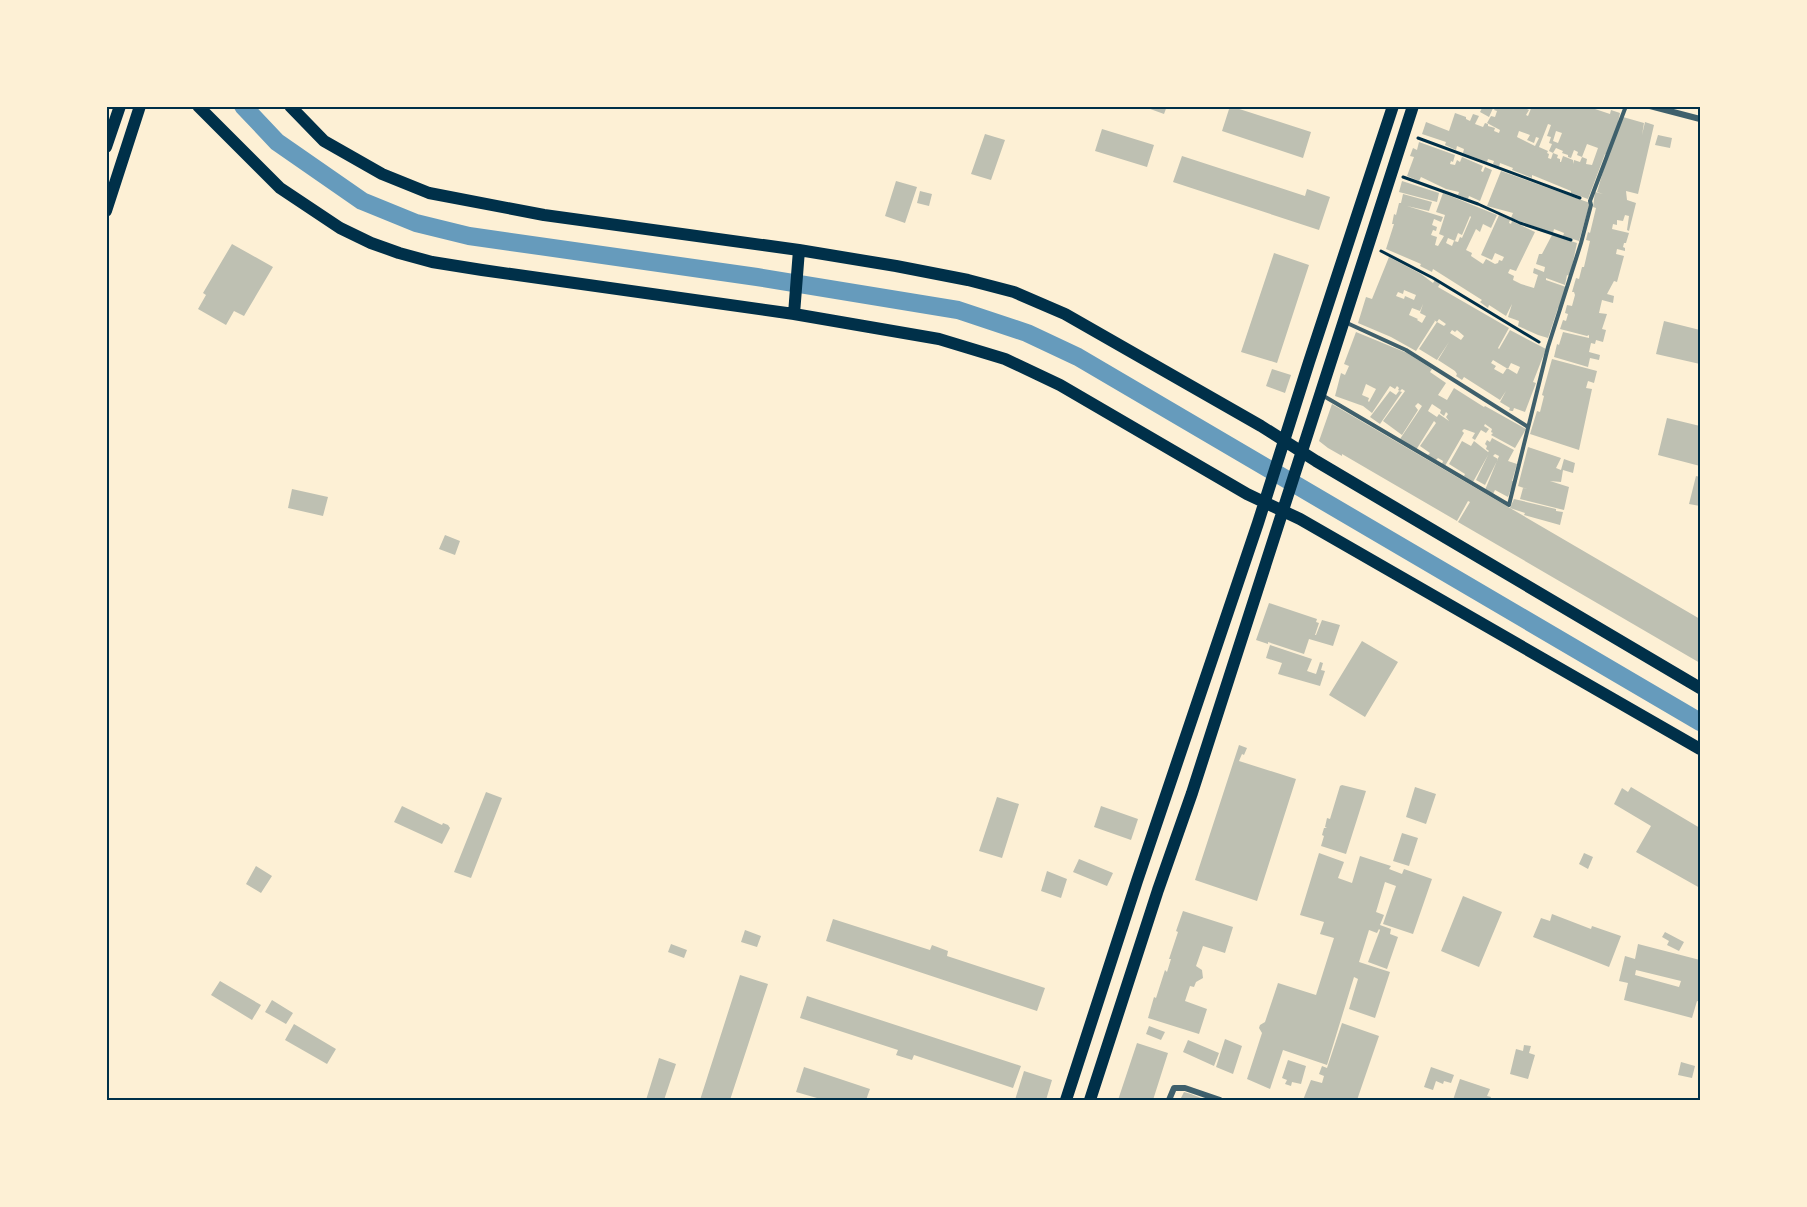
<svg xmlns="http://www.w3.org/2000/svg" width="1807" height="1207" font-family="'Golos Text',sans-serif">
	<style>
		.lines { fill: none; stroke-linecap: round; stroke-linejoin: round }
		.canal { stroke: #669bbc; stroke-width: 18 }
		.building { fill: #bec0b2; fill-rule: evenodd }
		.path { stroke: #003049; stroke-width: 3 }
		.service { stroke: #3f606c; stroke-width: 4 }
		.minor { stroke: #3f606c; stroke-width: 6 }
		.primary { stroke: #003049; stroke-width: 12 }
		.neatline { fill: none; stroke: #003049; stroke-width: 2 }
	</style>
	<rect width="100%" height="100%" fill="#fdf0d5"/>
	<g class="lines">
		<!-- canal -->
		<path class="canal" d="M243,106l34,36 85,59 54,22 53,13 288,41 201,33 69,23 51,24 622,365"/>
	</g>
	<!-- building -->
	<path class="building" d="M1142,106h25l-3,8z
		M1230,106l81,26 -8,26 -81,-27z
		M1483,106h11l-5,11 -9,-5z
		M1521,106l8,4 -3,5 2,1 4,-10h54l24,8 1,-4 9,3 -2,9h1l-12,33 -2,-1 -17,45 -17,-6v-2l-34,-14 -5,-2v3l-20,-8 1,-2 -13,-5 -1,4 -6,-3 1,-3 -6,-2 -1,3 -24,-9 1,-4 -7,-3 -1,4 -11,-5 1,-3 -24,-8 4,-12 23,9 6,-18 11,4v2l4,2 3,-7 6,2 -4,8 8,3 2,-4 3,1v2l7,2 -1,3 5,2 1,-3 -13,-7 4,-7 4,1 2,-6 -3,-1 2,-3zM1548,124l3,1 -4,11 4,1 -2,6 3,1 -3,7 4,2 3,-5 7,3 -1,2 6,2v2l3,1 3,-8 4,2 -1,3 5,2 5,-13 11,4 -6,17 -6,-1 1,-5 -5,-2 -2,5 -6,-2 -1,4v-4l-10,-4 -2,6h-1v-3l-3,-1 1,-3 -5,-2 -2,6 -3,-1 1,-4 -2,-1 1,-2 -9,-4zM1519,131l11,4 -3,5 7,3 2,-6 3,1 -4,8 -18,-9zM1556,131l6,2 -4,10 -5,-2z
		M1623,117l21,6 -2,12 3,-13 9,3 -16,69 -12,-3 1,9 9,3 -7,28 -2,-1 2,-14 -4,-1 -2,6 -6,-1v5l-4,-1 -1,5 17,4 -3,10h-2l-1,4 2,1v3l-8,-2 -1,5 8,2 -7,26 -3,-1 -7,13 7,2 -1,7 -11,-3 -3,13 8,1 -5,15 4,1 -3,12 -7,-2 -1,4 -4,-1 -2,9 11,3 -1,5 -9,-2 -2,9 -34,-10 3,-13 2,1 4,-13 26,6v-3l-2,1 -27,-7 3,-9 3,1 2,-7 -3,-1 2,-8 5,1 3,-11 -1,-3h-2l4,-14 3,1 3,-12h2l6,-26 -4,-1 2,-8 2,1 6,-25 -3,-1 2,-15 8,2 -6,-2 7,-24z
		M1102,129l52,16 -7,22 -52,-16z
		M985,134l20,6 -14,40 -20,-6z
		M1658,135l14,3 -2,10 -15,-3z
		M1419,142l36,13 -2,7 -2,-1 -1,3 5,1 2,-5 3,2 2,-5 21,9 -2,5 2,1 2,-5 7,3 -12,31 -11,-5 -1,3 -10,-4 1,-3 -13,-3 -25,-12 -2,4 -12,-5 7,-19 -4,-1 3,-8 4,2z
		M1182,156l123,40 2,-7 23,8 -11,33 -146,-48z
		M1501,171l89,32 -11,38 -16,-5 1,-3 -10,-4 -1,4 -42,-15 2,-5 -26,-7z
		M896,181l21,6 -12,36 -20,-7z
		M1402,181l37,12 -2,9 -38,-10z
		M920,191l12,3 -3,12 -12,-3z
		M1443,193l54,22 -6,13 -8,-4 -3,8 -4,-3 -10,21 6,3 -1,3 12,8 3,-5 9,5 3,-1 1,-3 3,1 2,-4 -9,-4 -3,7 -11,-5 18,-40 11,5 -1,3 2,1 1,-3 23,11 -19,39 -6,-2 -2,4 6,3 -1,4 8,4 13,4 4,-13 -5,-2 1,-5 10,4 1,-5 -9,-3 3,-10h3l10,-19 25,8 -7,33 -3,-1 -2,10 -19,-7v2l20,7 -6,22 -2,-1 -10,30 -10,-3 -20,-9 1,-5 -11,-4 4,-13 -6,12 -17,-11 -1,3 -8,-6 2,-2 -49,-31 -1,3 -12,-6 1,-2 -35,-15 8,-25h-2l2,-10 2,1 3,-12h2l2,-9 29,8 -3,9 -22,-5 36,11 -2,5 -7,-3 -2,6 5,2 -1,4 -3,-1 -2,5 6,2 -2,8 3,1 6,-10 -5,-2 6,-19 -9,-3zM1470,216l1,1 -9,21 -2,-1 -2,5 -4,-1 -2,5 -6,-3 2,-5 7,3 3,-8 4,2z
		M232,244l41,23 -29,49 -10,-5 -8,14 -28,-16 8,-14 -3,-2z
		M1274,253l35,12 -32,98 -36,-11z
		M1389,257l32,17 12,9 2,-3 5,4 -2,3 71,41 -11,20 1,1 11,-19 36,19 -13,33 3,1 -11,29 -11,-4 -1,3h-2l-2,-1 1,-2 -10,-6 6,-11 -6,9 -36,-23 -2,3 -6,-4 1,-2 -2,-3 -17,-11 11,-18 -12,18 -18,-11 18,-27 7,4 2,-2 -7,-5 -2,3 -3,-2 1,1 -19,30 -25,-14 -33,-14 8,-26 6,2zM1404,290l12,5 -2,5 -9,-4 -1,3 -8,-3 2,-4 5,2zM1423,304l-3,9 6,3 -4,7 -5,-3 1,-1 -9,-4 3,-7 8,3zM1452,330l3,2 2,-2 7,6 -3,4 -11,-7zM1493,360l15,9 3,-6 9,4 -3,7 -10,-6 -4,6 -9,-5 2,-3 -5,-3z
		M1664,321l36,9v34l-44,-10z
		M1356,332l51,21 25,16 -2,3 16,11 -8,12 9,5 7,-12 30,19 1,-1 41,23 -11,19 -24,-13 2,-2 -2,-1 1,-3 -7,-5 -1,2 5,3 -3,4 -5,-3 -6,10 -3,-2 3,-5 -11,-4 -2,2 2,2 -19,33 -3,-2 1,-3 -5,-3 -3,3 -8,-5 3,-3 -10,-7 16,-23 -2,-2 -18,29 -16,-11 22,-33 -4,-3 -3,3 3,4 -16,25 -19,-14 22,-30 -3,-2 -2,2 -2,-1 1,-2 -2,-2 -2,3 -5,-3 -18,27 -9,-7 -28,-10 6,-23 4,2 4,-9 -5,-2zM1366,384l10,5 -7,13 -1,-1 1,-3 -7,-3zM1432,404l9,6 -1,3 4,3 2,-4 2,2 -2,3 3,4 -10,-7 -2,3 -9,-6z
		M1552,359l45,12 -3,12 -6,-2 -2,7 6,1 -13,61 -49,-16 7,-23 3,1 4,-16 -2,-1z
		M1272,369l19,6 -6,18 -19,-7z
		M1390,391l6,4 3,-4 3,1 -22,32 -10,-7z
		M1332,404l368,215v44l-242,-141 12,-20 -2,-1 -11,20 -115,-67v2l-14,-8 -9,-7z
		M1667,418l33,8v40l-42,-11z
		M1492,438l22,12 -6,11 9,3 -5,17h2l-6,16 -13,-7 -2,4 -8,-4 14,-34 -4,-2 -2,2 5,3 -13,26 -9,-5 12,-25 -15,27 -9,-6 1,-2 -16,-10 13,-23 9,5 3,-5 14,11 1,-1 -3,-2 1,-3 -2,-2 2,-4 3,2z
		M1528,447l33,11 -5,10 5,2 3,-11 11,4 -2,10 -10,-3 -2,12 -11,-1 19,6 -5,23 -44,-11 3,-11 4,1 -9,-3z
		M1696,476l4,1v29l-11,-2z
		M292,489l36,8 -5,19 -35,-8z
		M1514,499l42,10v2l7,1 -3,13 -36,-10 1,-2 -15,-5z
		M445,535l15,6 -5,14 -16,-6z
		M1269,603l48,16 -1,3 3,1 -4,12h1l6,-15 18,5 -7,21 -24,-7 -5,15 -36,-12v2l-12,-4z
		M1362,641l36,21 -33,55 -36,-22z
		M1270,645l42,14 -5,12 9,3 4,-12 3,1 -2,7 4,1 -5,15 -42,-12 4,-11 -16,-5z
		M1239,745l8,3 -3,7 -2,-1 -3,7 57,18 -39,122 -62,-21z
		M1342,785l24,6 -20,63 -25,-8 3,-10 -2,-1 2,-7h3l-2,-1 2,-9 3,1 10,-33z
		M1415,787l21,7 -10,30 -20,-7z
		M1631,787l69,41v60l-64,-36 15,-26 -37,-22 8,-16 6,4z
		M486,792l16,6 -31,80 -17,-6z
		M997,797l22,7 -17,54 -23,-7z
		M402,806l40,19 1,-2 5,2 2,3 -8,16 -48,-22z
		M1101,806l37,13 -7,21 -37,-13z
		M1402,833l16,5 -9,28 -16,-5z
		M1319,853l25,9 -6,16 14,5 8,-27 31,10 -2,3 13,5 2,-5 28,10 -19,55 -30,-10 13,-38 -11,-4 -9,30 8,3 -4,10 11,4 -1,5 8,3 -11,32 -19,-7 12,-32 -1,-1 -2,4 -8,-3 -10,32 31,10 -15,46 -26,-9 9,-30 -4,-2 -27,88 -44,-15 -13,39 -23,-10 15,-46 -3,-5 1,-3 5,-3 13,-39 38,12 18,-57 -14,-4 4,-12 -24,-7z
		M1584,853l9,4 -5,12 -9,-5z
		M1079,859l34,14 -6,13 -34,-14z
		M256,866l16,10 -11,17 -15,-9z
		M1047,871l20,8 -6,19 -20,-7z
		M1463,896l39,16 -23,55 -38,-16z
		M1183,911l50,16 -8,26 -22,-7 -7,20 6,4 1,8 -7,4 -2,5 -4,-1 -5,15 22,8 -8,25 -51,-16 6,-21 2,1 9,-28 2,2 4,-13h-2l9,-27 -2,-1z
		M1552,914l39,15 1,-3 29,10 -12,31 -76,-30 8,-19 9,3z
		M833,919l97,31 2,-5 16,6 -1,5 98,32 -8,23 -211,-70z
		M745,930l16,6 -4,11 -16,-5z
		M1665,932l19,10 -5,9 -12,-6 2,-4 -7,-4z
		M671,944l16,6 -3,8 -16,-6z
		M1638,944l62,16v42l-3,-1 -5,17 -68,-18 4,-17 -9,-2 6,-25 10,3zM1636,970l45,11 -2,6 -44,-12z
		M740,975l28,9 -38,116h-30z
		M220,981l41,24 -9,15 -41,-25z
		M807,996l214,70 -8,22 -99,-33 -2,5 -16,-5 2,-5 -98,-32z
		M272,1000l21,13 -7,11 -21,-12z
		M1342,1023l37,13 -22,64h-54l8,-20 11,3 2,-7 -5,-2 3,-8 5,2z
		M294,1024l42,25 -9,15 -42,-24z
		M1149,1026l16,6 -4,8 -15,-6z
		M1225,1039l17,7 -9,28 -17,-7z
		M1188,1040l31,13 -5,13 -31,-14z
		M1137,1043l31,10 -15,47h-35z
		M1524,1045l7,1 -2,7 6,2 -7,24 -18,-5 6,-25 7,2z
		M659,1058l17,6 -12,36h-18z
		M1288,1060l18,6 -5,18 -9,-2 -1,4 -6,-2 2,-4 -5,-2z
		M1681,1062l14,4 -3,12 -14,-3z
		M804,1067l66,22 -4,11h-42l-28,-8z
		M1431,1067l23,8 -3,8 -7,-2 -1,3 -7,-3 -3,9 -9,-3z
		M1024,1071l28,9 -6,20h-31z
		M1460,1079l30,10 -3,7 4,1 -1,3h-37z
		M1184,1092l7,2 15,6h-26z"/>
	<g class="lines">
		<!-- path -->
		<path class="path" d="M1418,138l162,60
			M1403,177l75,27 42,19 51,17
			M1381,251l52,27 106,64"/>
		<!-- service -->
		<path class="service" d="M1347,323l59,27 122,77
			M1322,395l187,110 39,-158 33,-104 10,-38 -1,-4 36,-95"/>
		<!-- minor -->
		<path class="minor" d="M1650,106l50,13
			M1169,1100l5,-12h11l35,12"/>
		<!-- primary -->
		<path class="primary" d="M198,106l82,82 60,40 31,15 28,10 33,9 50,8 312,44 145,25 66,20 55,26 187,109 53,25 400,230
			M290,106l34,35 58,33 47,19 115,22 255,35 97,16 72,14 46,12 51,22 196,112 55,35 384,227
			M106,147l14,-41
			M106,211l34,-105
			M794,314l5,-64
			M1066,1100l71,-219 121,-358 51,-161 84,-256
			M1090,1100l68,-210 34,-97 221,-687"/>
	</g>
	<!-- border -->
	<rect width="1807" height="1207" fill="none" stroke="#fdf0d5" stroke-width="216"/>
	<rect x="108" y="108" width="1591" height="991" class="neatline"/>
</svg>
